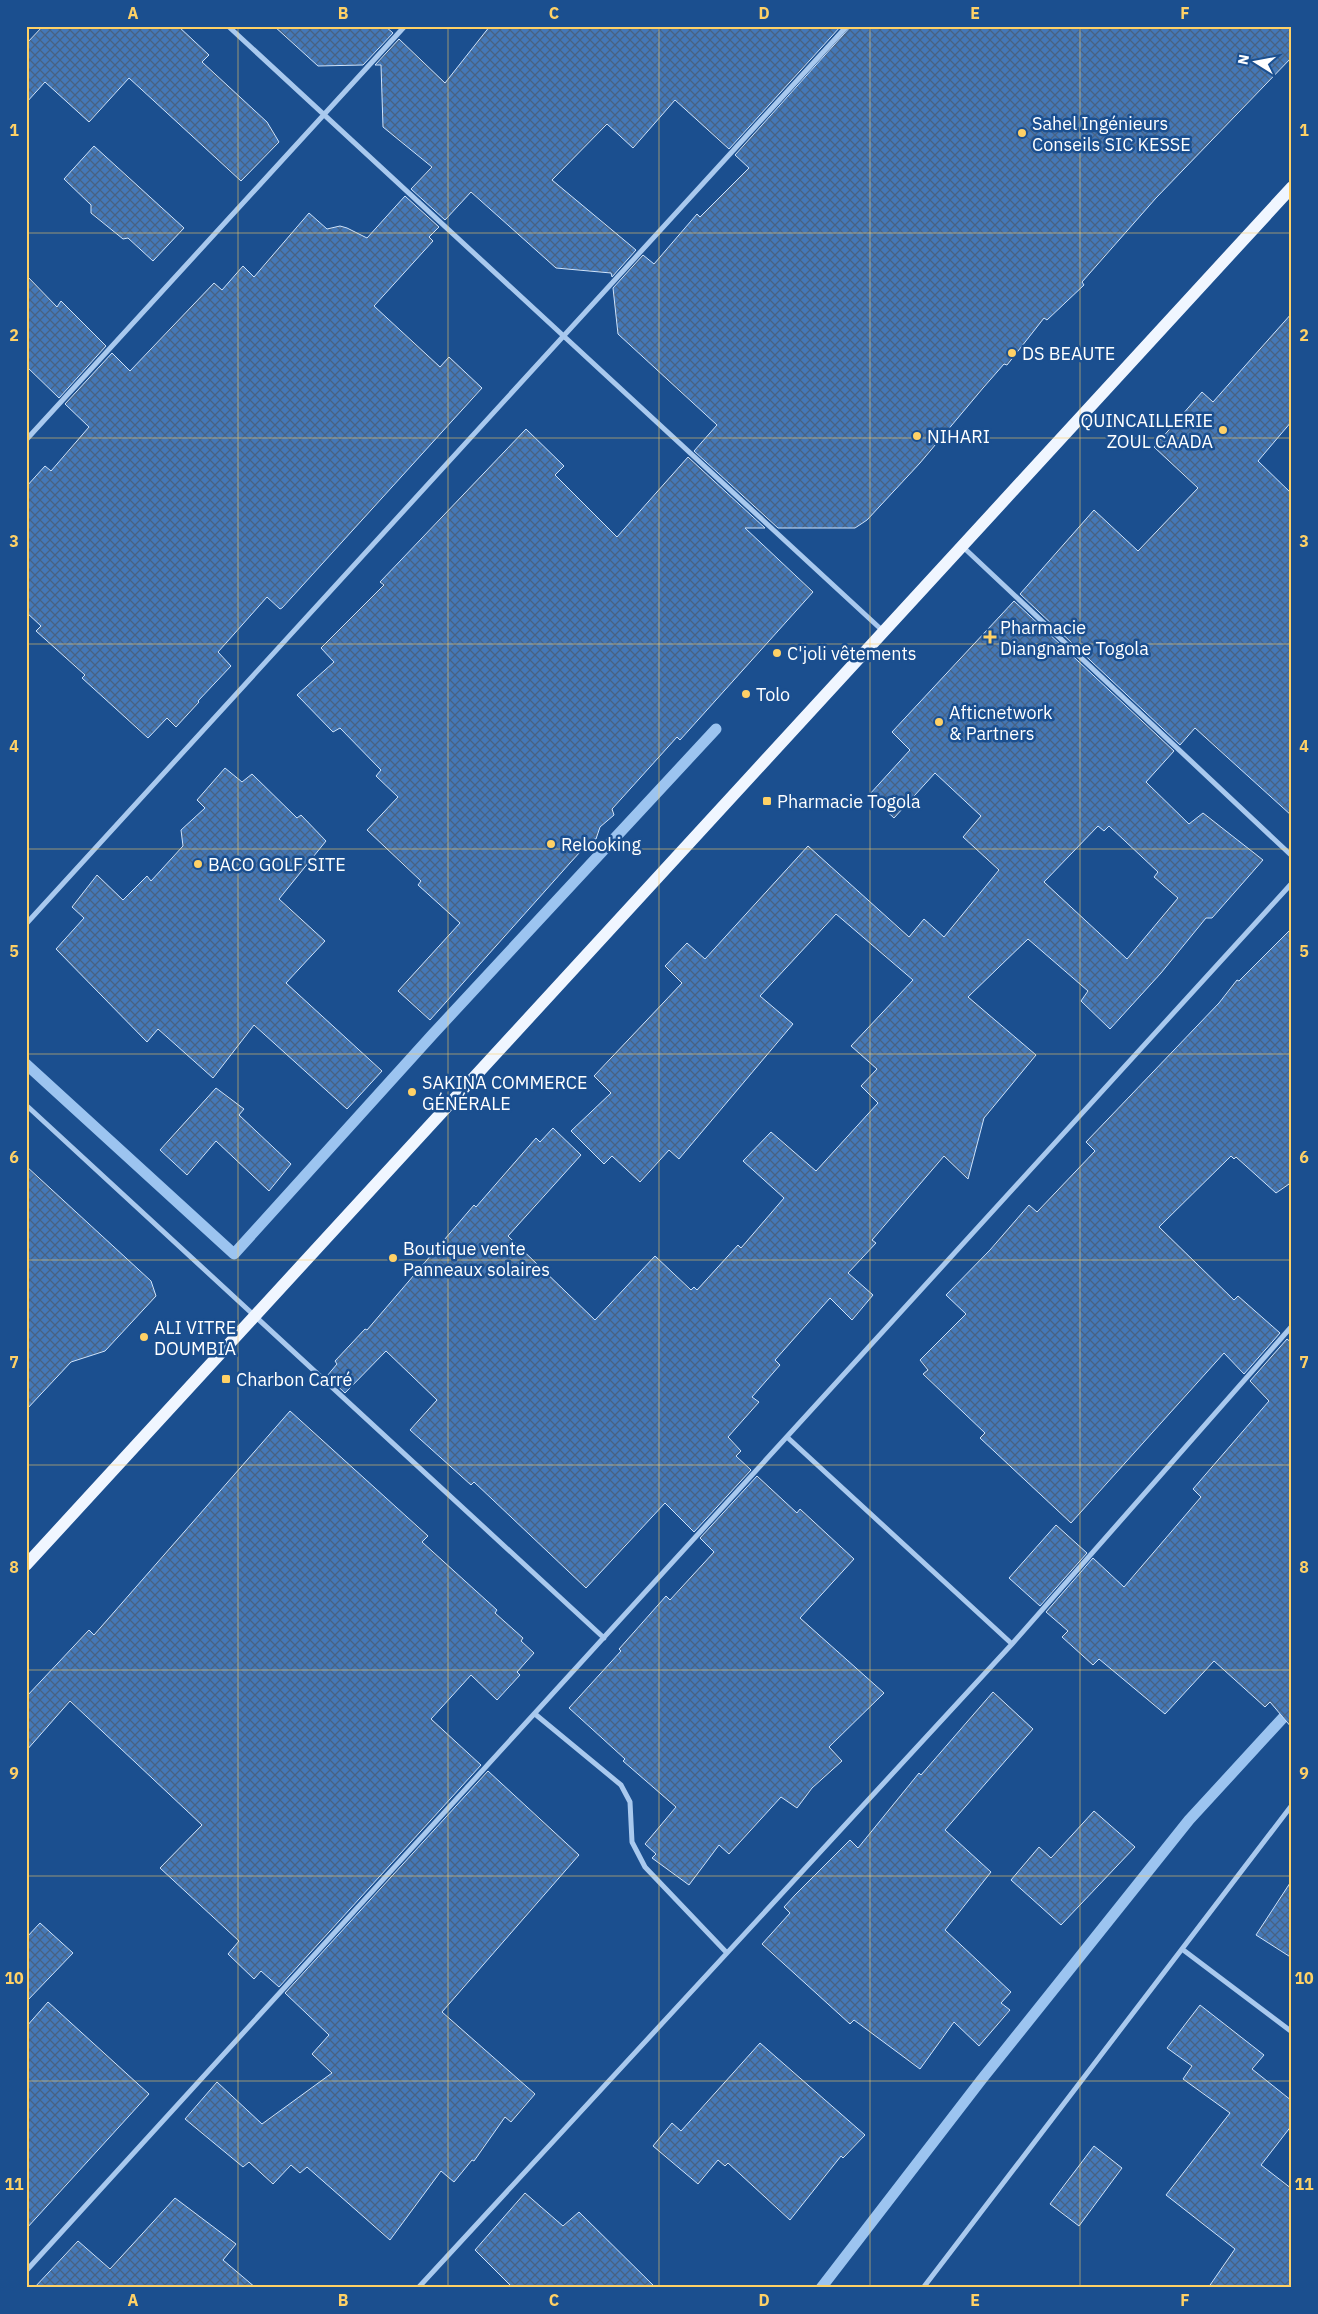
<svg xmlns="http://www.w3.org/2000/svg" width="1318" height="2314" font-family="'IBM Plex Sans',sans-serif">
	<style>
		.lines { fill: none; stroke-linecap: round; stroke-linejoin: round }
		.stream { stroke: #9cc4f0; stroke-width: 11 }
		.building { fill: url(#building-cross-hatch); stroke: #cfe3fa; fill-rule: evenodd }
		.street { stroke: #a9c9ee; stroke-width: 5 }
		.primary { stroke: #f0f6ff; stroke-width: 12 }
		.grid { fill: none; stroke: #ffd166; stroke-width: 1; stroke-opacity: 0.55 }
		.poi-dot { fill: #ffd166; stroke: #1b4f8f; stroke-width: 2 }
		.labels { text-anchor: middle; dominant-baseline: central; stroke-width: 5; stroke-linejoin: round; paint-order: stroke }
		.poi-label { font-size: 18px; fill: #fff; stroke: #1b4f8f; text-anchor: start }
		.neatline { fill: none; stroke: #ffd166; stroke-width: 2 }
		.grid-label { font-size: 16px; text-anchor: middle; font-weight: bold; fill: #ffd166 }
	</style>
	<defs>
		<pattern id="building-cross-hatch" width="8" height="8" patternUnits="userSpaceOnUse" patternTransform="scale(1.25)"><rect width="8" height="8" fill="#4478b7"/><path d="M0 0l8 8M0 8l8-8" fill="none" stroke="#486282"/></pattern>
	</defs>
	<rect width="100%" height="100%" fill="#1b4f8f"/>
	<g class="lines">
		<!-- stream -->
		<path class="stream" d="M26,1064l208,190 199,-220 283,-305
			M821,2288l161,-209 207,-259 103,-112"/>
	</g>
	<!-- building -->
	<path class="building" d="M43,26h135l31,29 -7,7 65,60 12,20 -38,39 -112,-103 -40,44 -44,-40 -19,21v-59z
		M274,26h111l8,7 -30,32 -45,1z
		M490,26h351l-112,123 -54,-49 -42,48 -26,-24 -55,56 84,70 -24,27 -1,-4 -55,-5 -85,-76 -26,28 -34,-31 21,-22 -49,-40 -2,-62h-6l24,-26 46,44z
		M851,26h441v31l-136,141 -74,84 2,3 -37,35 -3,-2 -37,47 -3,-1 -21,24 -63,75 -53,57 -12,8h-77l-84,-77 23,-26 -99,-91 -5,-46 30,-33 11,9 43,-50 3,3 49,-49 -14,-13z
		M94,146l90,82 -31,33 -25,-23 -5,1 -32,-26v-8l-27,-26z
		M405,196l34,31 -10,10 4,4 -59,65 66,61 9,-10 33,31 -200,220 -2,1 -13,-12 -49,55 13,14 -33,35 1,1 -23,25 -9,-9 -19,20 -66,-60 3,-3 -49,-44 5,-5 -15,-14v-125l19,-21 6,5 38,-44 -24,-23 47,-51 18,18 84,-88 8,7 21,-24 11,11 55,-64 18,16 13,-3 7,2 20,10z
		M26,275l31,32 4,-6 45,45 -47,52 -33,-32z
		M1292,313v108l-34,40 34,33v322l-97,-88 -15,17 -160,-151 74,-84 44,41 60,-63 -44,-41 48,-55 11,10z
		M526,429l38,37 -9,9 62,62 71,-80 77,71h-20l68,64 -133,148 -3,-3 -65,72 2,6 -14,12 -4,12 -5,1 -21,23 -140,157 -32,-29 62,-68 -42,-38 3,-4 -54,-51 31,-33 -22,-21 5,-6 -41,-42 -7,4 -36,-37 37,-33 -13,-14 63,-63 -4,-3z
		M1014,601l160,150 -28,31 43,42 14,-11 60,47 -51,58h-6l-45,55 -51,56 -29,-28 7,-10 -60,-52 -60,58 68,58 -52,63 -16,61 -24,-23 -72,84 4,3 -28,30 25,22 -21,25 -22,-22 -55,62 5,5 -28,32 7,5 -31,35 13,14 -5,5 15,14 -57,62 -29,-29 -79,85 -112,-106 -3,3 -61,-55 27,-30 -51,-49 -41,42 -18,-17 10,-12 -2,-3 30,-32 2,1 107,-125 2,2 60,-69 4,4 13,-14 28,27 -73,81 87,84 60,-64 36,34 3,-3 3,3 41,-45 3,3 43,-50 -41,-37 28,-29 45,39 62,-68 -17,-17 16,-17 -26,-23 62,-66 -77,-66 -76,82 33,28 -114,135 -10,-9 -29,32 -28,-26 -8,8 -33,-33 40,-38 -17,-17 88,-93 -17,-17 22,-23 18,16 103,-113 101,91 15,-18 20,18 55,-67 -36,-33 18,-21 -46,-43 -41,45 -25,-23 41,-45 -18,-18zM1098,826l6,5 5,-5 49,46 -4,5 24,21 -51,61 -83,-77z
		M225,768l17,14 10,-8 45,44 4,-3 25,26 -47,58 46,42 -39,42 96,88 -35,38 -93,-84 -41,53 -55,-49 -11,13 -91,-93 28,-31 -12,-11 25,-32 26,25 24,-24 4,5 32,-35 -2,-16 24,-22 -8,-8z
		M1292,928v254l-16,11 -40,-36 -2,2 -3,-3 -72,71 75,73 4,-4 42,37 -36,41 -20,-21 -153,170 -91,-85 5,-5 -62,-59 5,-4 -8,-10 46,-46 -20,-19 44,-45 39,-45 8,7 58,-61 -9,-9 133,-139 18,-23 2,1z
		M216,1088l28,21 -5,6 52,49 -22,27 -53,-50 -29,34 -27,-25z
		M26,1166l125,115 5,15 -51,55 -34,11 -45,48z
		M1287,1339l5,4v385l-22,-26 -5,5 -51,-46 -49,53 -66,-55 -6,6 -31,-28 6,-6 -22,-19 47,-54 31,29 77,-90 -8,-8 76,-88 -19,-20z
		M290,1411l138,125 -6,6 75,68 -2,3 28,25 -2,3 13,12 -17,19 3,3 -23,25 -26,-25 -40,44 50,46 -202,222 -18,-16 -7,8 -26,-25 11,-13 -79,-73 42,-43 -132,-124 -44,50v-54l63,-67 5,5z
		M757,1476l40,37 3,-4 54,50 -54,59 84,75 -55,54 13,14 -30,27 -15,20 -16,-11 -52,57 -10,-9 -30,40 -37,-27 4,-4 -11,-10 31,-37 -53,-46 2,-2 -56,-51 52,-57 -2,-2 47,-53 4,4 44,-48 -14,-14z
		M1056,1525l31,28 -47,53 -31,-28z
		M993,1692l40,37 -88,101 46,42 -46,58 66,62 -10,11 9,7 -31,36 -25,-24 -34,47 -66,-49 -4,4 -88,-80 28,-31 -6,-6 11,-12 55,-55 8,8 61,-75 2,2z
		M488,1771l91,84 -137,157 93,82 -24,28 -6,-5 -31,44 -2,-1 -18,22 -13,-11 -51,69 -83,-73 -7,6 -9,-8 -18,19 -24,-22 -6,5 -58,-48 32,-37 45,42 70,-51 -20,-19 17,-19 -44,-42z
		M1094,1811l41,36 -74,78 -50,-45 28,-33 12,11z
		M1292,1880v78l-36,-23z
		M40,1923l33,30 -47,49v-64z
		M48,2002l101,92 -123,135v-202z
		M1200,2005l64,50 -12,14 40,32v24l-31,40 31,24v99h-84l27,-39 -69,-54 64,-82 -47,-34 9,-13 -25,-18z
		M760,2043l105,92 -22,23 -2,-2 -51,64 -62,-57 -3,3 -7,-6 -20,24 -45,-38 19,-23 9,8z
		M1094,2146l28,22 -43,58 -29,-22z
		M525,2193l38,33 16,-14 77,76h-143l-38,-38z
		M175,2198l61,46 -13,16 33,28h-222l44,-47 32,28z"/>
	<g class="lines">
		<!-- street -->
		<path class="street" d="M228,26l656,606
			M26,440l379,-414
			M962,546l330,310
			M26,924l821,-898
			M26,1105l578,533
			M787,1437l225,207
			M535,1714l86,71 9,17 2,40 13,25 82,86
			M1182,1949l110,83
			M26,2271l1266,-1388
			M418,2288l594,-644 280,-318
			M923,2288l369,-483"/>
		<!-- primary -->
		<path class="primary" d="M26,1565l1266,-1378"/>
	</g>
	<!-- grid -->
	<path class="grid" d="M238,26v2262M448,26v2262M659,26v2262M870,26v2262M1080,26v2262M26,233h1266M26,438h1266M26,644h1266M26,849h1266M26,1054h1266M26,1260h1266M26,1465h1266M26,1670h1266M26,1876h1266M26,2081h1266"/>
	<!-- markers -->
	<g class="poi-dot">
		<circle cx="1022" cy="133" r="5"/>
		<circle cx="1012" cy="353" r="5"/>
		<circle cx="1223" cy="430" r="5"/>
		<circle cx="917" cy="436" r="5"/>
		<path d="M987.5 629.5h5v5h5v5h-5v5h-5v-5h-5v-5h5z"/>
		<circle cx="777" cy="653" r="5"/>
		<circle cx="746" cy="694" r="5"/>
		<circle cx="939" cy="722" r="5"/>
		<rect x="762" y="796" width="10" height="10" rx="2.5"/>
		<circle cx="551" cy="844" r="5"/>
		<circle cx="198" cy="864" r="5"/>
		<circle cx="412" cy="1092" r="5"/>
		<circle cx="393" cy="1258" r="5"/>
		<circle cx="144" cy="1337" r="5"/>
		<rect x="221" y="1374" width="10" height="10" rx="2.5"/>
	</g>
	<g class="labels">
		<!-- poi labels -->
		<g class="poi-label">
			<text x="1032" y="123">Sahel Ingénieurs<tspan x="1032" dy="21">Conseils SIC KESSE</tspan></text>
			<text x="1022" y="353">DS BEAUTE</text>
			<text x="1213" y="420" text-anchor="end">QUINCAILLERIE<tspan x="1213" dy="21">ZOUL CAADA</tspan></text>
			<text x="927" y="436">NIHARI</text>
			<text x="1000" y="627">Pharmacie<tspan x="1000" dy="21">Diangname Togola</tspan></text>
			<text x="787" y="653">C'joli vêtements</text>
			<text x="756" y="694">Tolo</text>
			<text x="949" y="712">Afticnetwork<tspan x="949" dy="21">&amp; Partners</tspan></text>
			<text x="777" y="801">Pharmacie Togola</text>
			<text x="561" y="844">Relooking</text>
			<text x="208" y="864">BACO GOLF SITE</text>
			<text x="422" y="1082">SAKINA COMMERCE<tspan x="422" dy="21">GÉNÉRALE</tspan></text>
			<text x="403" y="1248">Boutique vente<tspan x="403" dy="21">Panneaux solaires</tspan></text>
			<text x="154" y="1327">ALI VITRE<tspan x="154" dy="21">DOUMBIA</tspan></text>
			<text x="236" y="1379">Charbon Carré</text>
		</g>
	</g>
	<!-- border -->
	<rect width="1318" height="2314" fill="none" stroke="#1b4f8f" stroke-width="55"/>
	<!-- north arrow -->
	<g transform="translate(1256 62) rotate(281)" stroke="#1b4f8f" stroke-width="4" paint-order="stroke">
	<path d="M0-4L9 19L0 12L-9 19Z" fill="#ffffff"/>
	<text y="-8" font-size="14" font-weight="bold" text-anchor="middle" fill="#ffffff">N</text>
	</g>
	<rect x="28" y="28" width="1262" height="2258" class="neatline"/>
	<g class="grid-label">
		<text x="133" y="19">A</text>
		<text x="343" y="19">B</text>
		<text x="554" y="19">C</text>
		<text x="764" y="19">D</text>
		<text x="975" y="19">E</text>
		<text x="1185" y="19">F</text>
		<text x="14" y="136">1</text>
		<text x="1304" y="136">1</text>
		<text x="14" y="341">2</text>
		<text x="1304" y="341">2</text>
		<text x="14" y="547">3</text>
		<text x="1304" y="547">3</text>
		<text x="14" y="752">4</text>
		<text x="1304" y="752">4</text>
		<text x="14" y="957">5</text>
		<text x="1304" y="957">5</text>
		<text x="14" y="1163">6</text>
		<text x="1304" y="1163">6</text>
		<text x="14" y="1368">7</text>
		<text x="1304" y="1368">7</text>
		<text x="14" y="1573">8</text>
		<text x="1304" y="1573">8</text>
		<text x="14" y="1779">9</text>
		<text x="1304" y="1779">9</text>
		<text x="14" y="1984">10</text>
		<text x="1304" y="1984">10</text>
		<text x="14" y="2190">11</text>
		<text x="1304" y="2190">11</text>
		<text x="133" y="2306">A</text>
		<text x="343" y="2306">B</text>
		<text x="554" y="2306">C</text>
		<text x="764" y="2306">D</text>
		<text x="975" y="2306">E</text>
		<text x="1185" y="2306">F</text>
	</g>
</svg>
